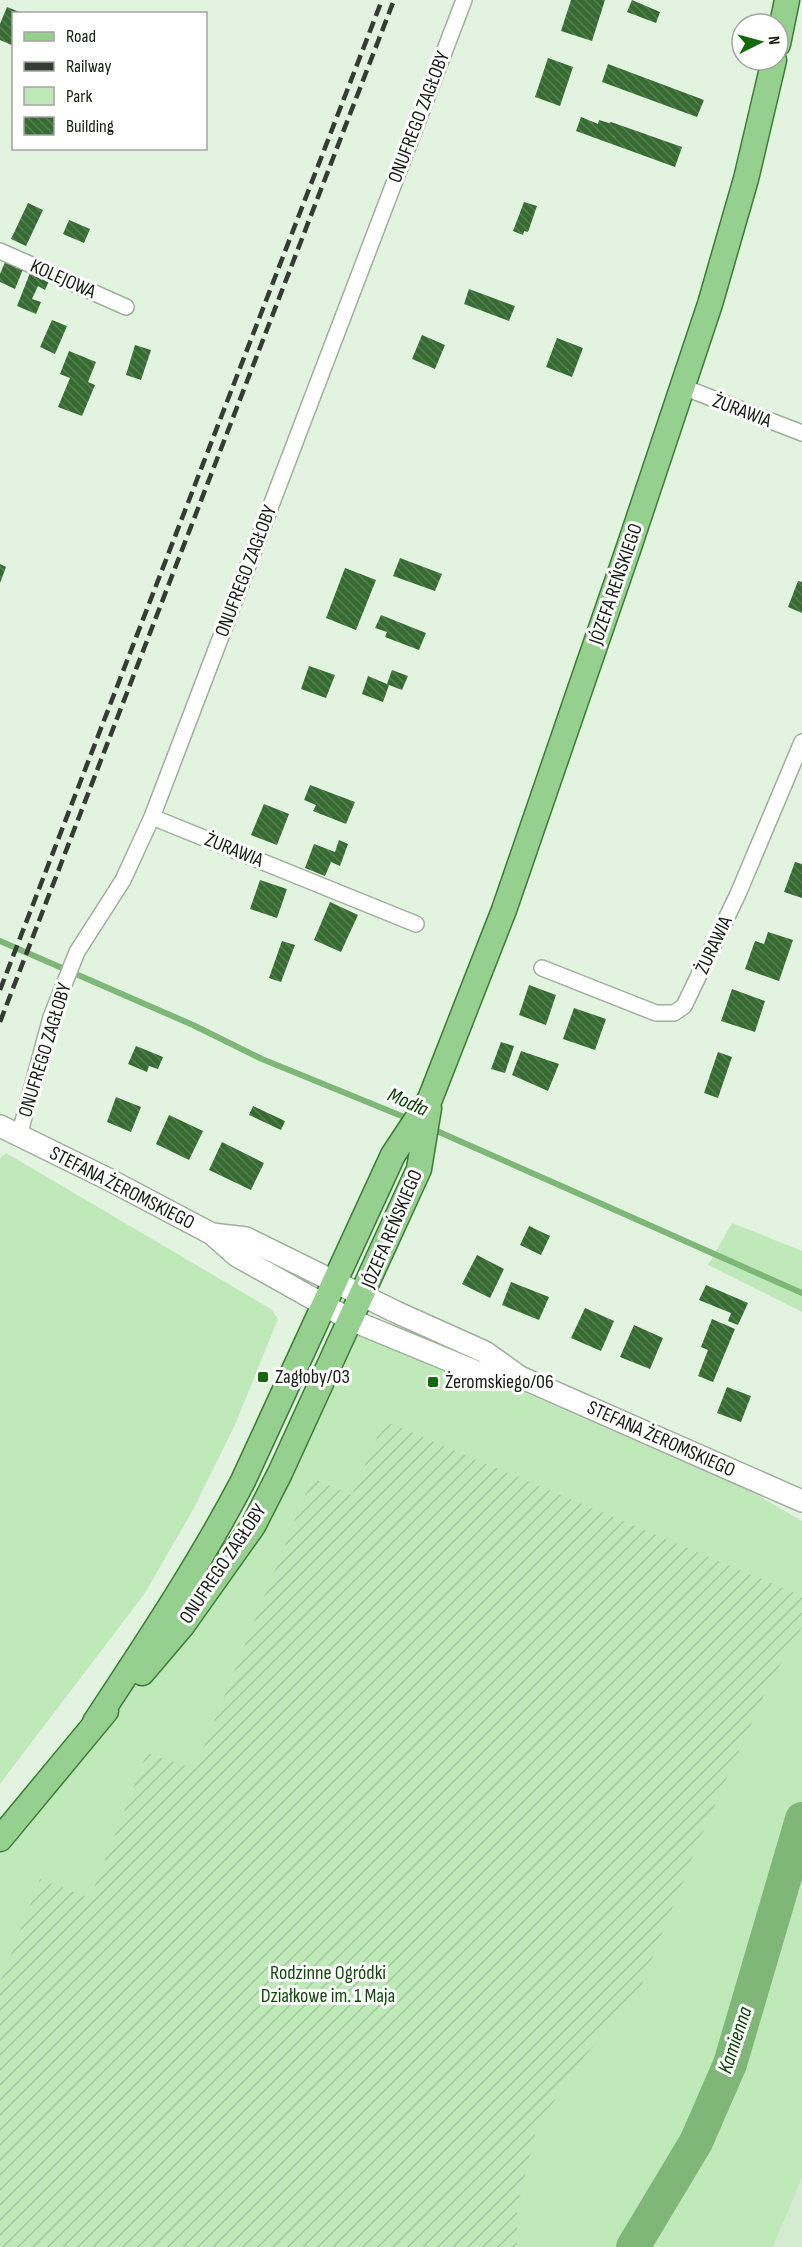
<svg xmlns="http://www.w3.org/2000/svg" width="802" height="2247" font-family="'Sofia Sans Condensed',sans-serif">
	<style>
		.built { fill: #d4ebd1 }
		.green { fill: #c0e9ba }
		.garden { fill: url(#garden-furrows) }
		.lines { fill: none; stroke-linecap: round; stroke-linejoin: round }
		.stream { stroke: #7fb779; stroke-width: 6 }
		.river { stroke: #7fb779; stroke-width: 34 }
		.building { fill: url(#building-back-hatch) }
		.street-casing { stroke: #9faf9c; stroke-width: 18 }
		.secondary-casing { stroke: #9faf9c; stroke-width: 24 }
		.primary-casing { stroke: #3b7d34; stroke-width: 27 }
		.street { stroke: #fff; stroke-width: 15 }
		.secondary { stroke: #fff; stroke-width: 21 }
		.primary { stroke: #95d08f; stroke-width: 24 }
		.rail { stroke: #353c33; stroke-width: 4.5; stroke-dasharray: 12 6; stroke-linecap: butt }
		.poi-dot { fill: #15690c; stroke: #fff; stroke-width: 2 }
		.labels { text-anchor: middle; dominant-baseline: central; stroke-width: 6; stroke-linejoin: round; paint-order: stroke }
		.street-label { font-size: 20px; fill: #161c15; stroke: #fff }
		.poi-label { font-size: 20px; fill: #161c15; stroke: #fff; text-anchor: start }
		.park-label { font-size: 20px; fill: #124a0d; stroke: #fff }
		.water-label { font-size: 21px; font-style: italic; fill: #0a4405; stroke: #fff }
	</style>
	<defs>
		<pattern id="garden-furrows" width="10" height="10" patternUnits="userSpaceOnUse" patternTransform="scale(1.5)"><rect width="10" height="10" fill="#c0e9ba"/><path d="M-1 1l2-2M0 10L10 0M9 11l2-2" fill="none" stroke="#a4c79f"/></pattern>
		<pattern id="building-back-hatch" width="6" height="6" patternUnits="userSpaceOnUse" patternTransform="scale(1.5)"><rect width="6" height="6" fill="#366b31"/><path d="M-1 5l2 2M0 0l6 6M5-1l2 2" fill="none" stroke="#577f53"/></pattern>
	</defs>
	<rect width="100%" height="100%" fill="#e2f4e0"/>
	<!-- built -->
	<path class="built" d="M802,2178v69h-29z"/>
	<!-- green -->
	<path class="green" d="M6,1153l265,156 7,10 -43,106 -41,83 -49,85 -145,191v-626z
		M732,1223l70,28v61l-94,-47z
		M351,1320l126,52 275,120 50,29v657l-29,69h-773v-406l253,-315z"/>
	<!-- garden -->
	<path class="garden" d="M384,1421l418,175v31l-33,57 -71,159 -58,146 -60,73 -43,65 -20,80v40h-517v-264l40,-104 50,19 57,-145 48,16 117,-291 40,17z"/>
	<g class="lines">
		<!-- stream -->
		<path class="stream" d="M0,941l193,84 69,34 147,60
			M430,1128c124,55 248,109 372,165"/>
		<!-- river -->
		<path class="river" d="M633,2247l63,-105 34,-78 72,-245"/>
	</g>
	<!-- building -->
	<path class="building" d="M571,0h34l-13,41 -31,-10z
		M632,0l28,12 -4,11 -29,-11z
		M7,7l15,6 -8,1v32l-14,-6v-16z
		M548,58l25,9 -13,39 -25,-9z
		M608,64l96,36 -7,17 -95,-35z
		M581,117l17,7 1,-4 10,3 2,-1 71,25 -7,20 -99,-36z
		M524,202l13,4 -9,26 -4,-1 -1,4 -10,-4z
		M28,203l15,7 -17,36 -15,-7z
		M69,220l21,9 -6,14 -21,-9z
		M5,262l18,7 -8,20 -15,-7v-8z
		M30,273l19,8 -4,9 -7,-4 -6,13 9,3 -5,12 -19,-8z
		M469,289l46,17 -6,15 -45,-17z
		M52,320l15,6 -12,28 -15,-7z
		M422,335l23,10 -10,24 -23,-10z
		M557,338l26,10 -11,29 -26,-10z
		M135,345l16,5 -10,30 -15,-5z
		M69,351l27,11 -8,20 7,3 -13,31 -24,-9 12,-29 -10,-4z
		M400,558l42,16 -7,17 -42,-15z
		M0,564l6,3 -6,16z
		M345,568l31,12 -20,50 -30,-12z
		M798,581l4,1v31l-14,-6z
		M381,615l45,18 -7,17 -34,-13 2,-5 -12,-4z
		M309,666l26,9 -9,23 -25,-9z
		M392,670l16,6 -6,14 -13,-5 -6,17 -21,-8 6,-18 19,8z
		M310,785l45,17 -9,22 -33,-13 3,-6 -12,-5z
		M264,804l25,10 -12,31 -26,-10z
		M339,840l9,4 -8,22 -9,-4 -6,14 -20,-8 9,-24 21,8z
		M795,862l7,2v34l-18,-6z
		M260,880l27,9 -10,29 -27,-9z
		M330,902l28,13 -17,37 -27,-12z
		M768,932l25,8 -14,41 -34,-12 10,-28 9,3z
		M282,941l13,4 -14,37 -12,-4z
		M529,985l27,10 -10,30 -27,-10z
		M732,989l33,12 -10,31 -34,-11z
		M574,1008l32,11 -11,31 -32,-11z
		M501,1042l13,4 -9,27 -14,-4z
		M136,1046l27,11 -5,12 -9,-3 -2,6 -19,-8z
		M521,1051l38,13 -11,27 -36,-16z
		M718,1052l14,5 -14,41 -14,-5z
		M116,1097l25,10 -10,25 -24,-10z
		M253,1106l32,15 -4,9 -32,-15z
		M169,1115l34,16 -14,29 -33,-16z
		M222,1142l42,21 -13,27 -42,-20z
		M529,1226l21,10 -9,19 -21,-10z
		M477,1255l27,14 -14,29 -28,-14z
		M511,1282l38,15 -10,23 -37,-15z
		M706,1285l42,18 -10,22 -10,-4 3,-8 -32,-13z
		M585,1308l29,13 -13,30 -30,-13z
		M712,1319l23,10 -22,53 -15,-6 10,-26 -7,-3z
		M634,1325l29,13 -13,31 -30,-12z
		M727,1387l24,9 -10,26 -24,-9z"/>
	<g class="lines">
		<!-- street casing -->
		<g class="street-casing">
			<path id="street" d="M0,251l126,56
				M683,387l119,46
				M152,817l264,107
				M542,968l114,45h18l10,-7 54,-112 64,-152
				M19,1136l32,-119 26,-65 46,-72 29,-63 312,-817"/>
		</g>
		<!-- secondary casing -->
		<g class="secondary-casing">
			<path id="secondary" d="M0,1126l108,53 104,55 25,22 114,64 126,52 40,4
				M212,1234l34,4 150,74 89,40 35,25 282,124"/>
		</g>
		<!-- primary casing -->
		<g class="primary-casing">
			<path id="primary" d="M778,44l9,-44
				M142,1673l40,-47 71,-100 27,-53 139,-304 10,-61
				M95,1722c52,-79 104,-157 148,-241l150,-326 37,-56 74,-189 125,-363 81,-243 36,-125 28,-119
				M0,1839l106,-128"/>
		</g>
		<!-- street -->
		<use href="#street" class="street"/>
		<!-- secondary -->
		<use href="#secondary" class="secondary"/>
		<!-- primary -->
		<use href="#primary" class="primary"/>
		<!-- rail -->
		<path class="rail" d="M0,990l382,-990
			M0,1022l394,-1022"/>
	</g>
	<!-- markers -->
	<g class="poi-dot">
		<rect x="257" y="1371" width="12" height="12" rx="3"/>
		<rect x="427" y="1376" width="12" height="12" rx="3"/>
	</g>
	<g class="labels">
		<!-- street labels -->
		<g class="street-label">
			<text transform="translate(419 117) rotate(-69)">ONUFREGO ZAGŁOBY</text>
			<text transform="translate(63 279) rotate(24)">KOLEJOWA</text>
			<text transform="translate(742 411) rotate(21)">ŻURAWIA</text>
			<text transform="translate(246 571) rotate(-69)">ONUFREGO ZAGŁOBY</text>
			<text transform="translate(616 584) rotate(-71)">JÓZEFA REŃSKIEGO</text>
			<text transform="translate(234 850) rotate(22)">ŻURAWIA</text>
			<text transform="translate(714 945) rotate(-65)">ŻURAWIA</text>
			<text transform="translate(45 1050) rotate(-73)">ONUFREGO ZAGŁOBY</text>
			<text transform="translate(122 1188) rotate(27)">STEFANA ŻEROMSKIEGO</text>
			<text transform="translate(392 1229) rotate(-67)">JÓZEFA REŃSKIEGO</text>
			<text transform="translate(661 1439) rotate(24)">STEFANA ŻEROMSKIEGO</text>
			<text transform="translate(223 1564) rotate(-56)">ONUFREGO ZAGŁOBY</text>
		</g>
		<!-- poi labels -->
		<g class="poi-label">
			<text x="275" y="1377">Zagłoby/03</text>
			<text x="445" y="1382">Żeromskiego/06</text>
		</g>
		<!-- park labels -->
		<g class="park-label">
			<text x="328" y="1973">Rodzinne Ogródki<tspan x="328" dy="23">Działkowe im. 1 Maja</tspan></text>
		</g>
		<!-- water labels -->
		<g class="water-label">
			<text transform="translate(408 1102) rotate(24)">Modła</text>
			<text transform="translate(735 2040) rotate(-72)">Kamienna</text>
		</g>
	</g>
	<!-- legend -->
	<rect x="12" y="12" width="195" height="138" fill="#ffffff" stroke="#a2a4a1" stroke-width="1.5"/>
	<rect x="24" y="32" width="30" height="9" fill="#95d08f" stroke="#a2a4a1" stroke-width="1.5"/>
	<text x="66" y="42" font-size="18" fill="#161c15">Road</text>
	<rect x="24" y="62" width="30" height="9" fill="#353c33" stroke="#a2a4a1" stroke-width="1.5"/>
	<text x="66" y="72" font-size="18" fill="#161c15">Railway</text>
	<rect x="24" y="87" width="30" height="18" fill="#c0e9ba" stroke="#a2a4a1" stroke-width="1.5"/>
	<text x="66" y="102" font-size="18" fill="#161c15">Park</text>
	<rect x="24" y="117" width="30" height="18" fill="url(#building-back-hatch)" stroke="#a2a4a1" stroke-width="1.5"/>
	<text x="66" y="132" font-size="18" fill="#161c15">Building</text>
	<!-- north arrow -->
	<g transform="translate(760 42) rotate(84)"><circle r="28" fill="#ffffff" stroke="#a2a4a1" stroke-width="1.5"/>
	<path d="M0-4.5L10 22L0 15L-10 22Z" fill="#15690c"/>
	<text y="-9" font-size="16" font-weight="bold" text-anchor="middle" fill="#161c15">N</text>
	</g>
</svg>
